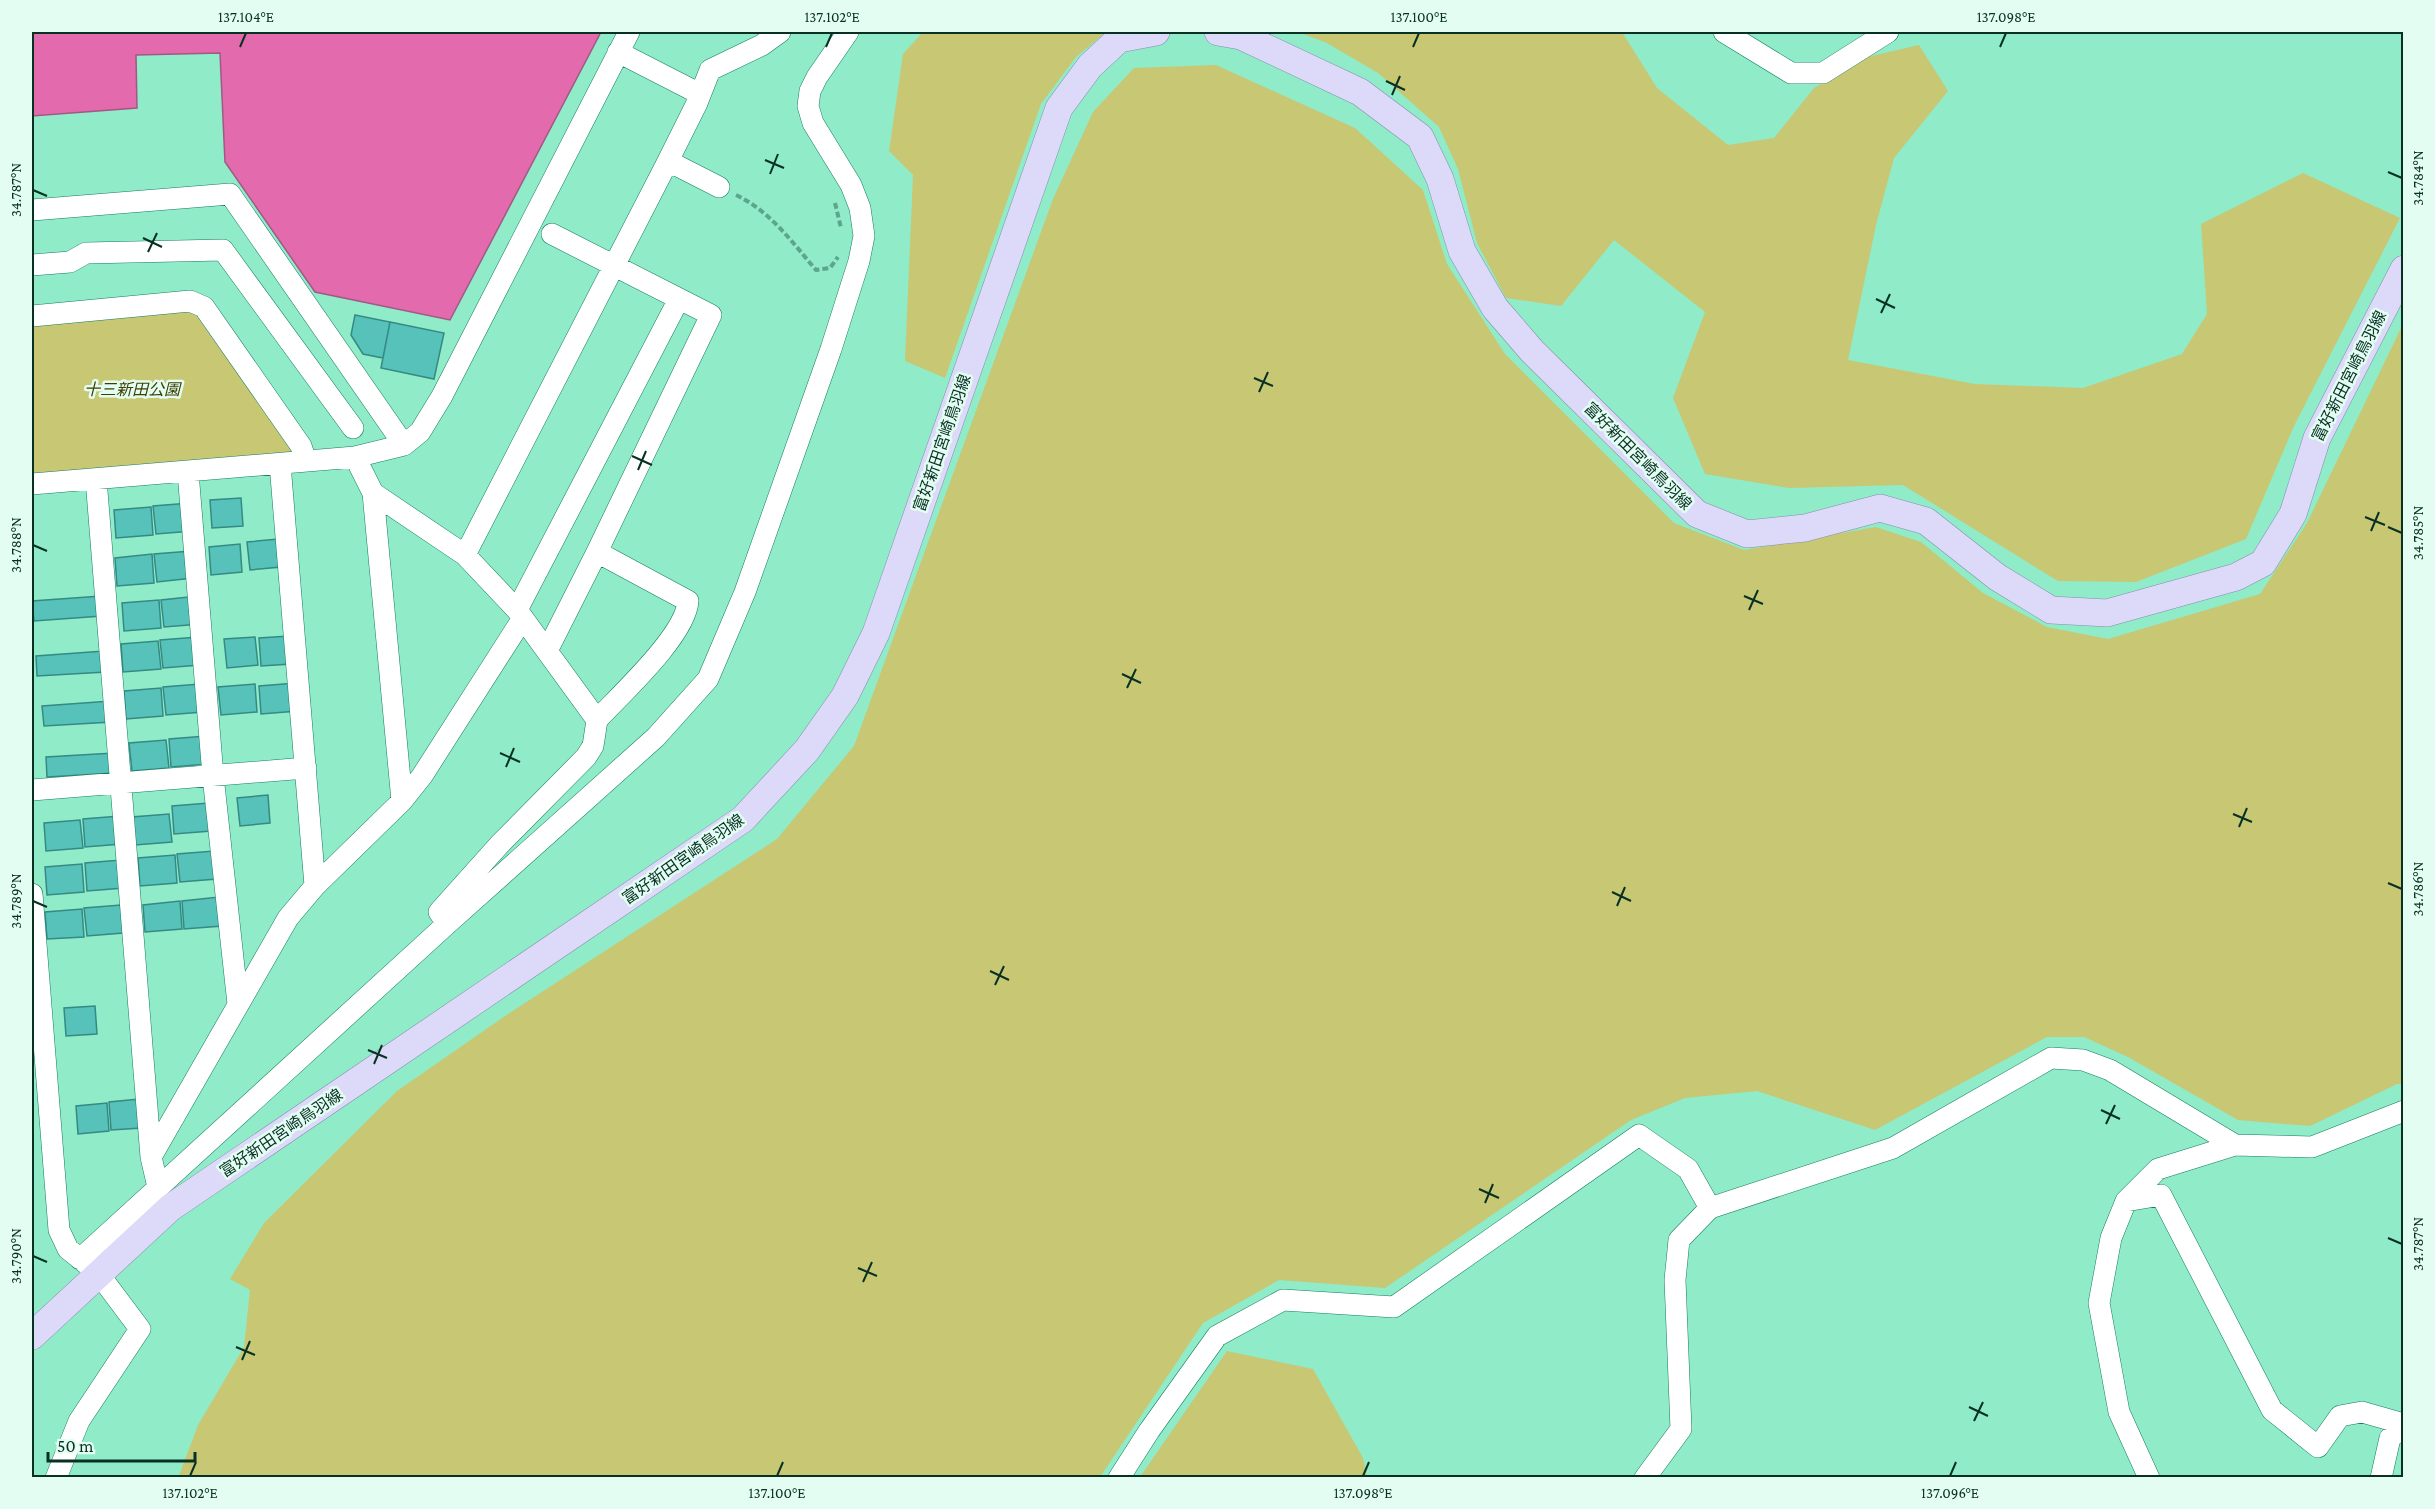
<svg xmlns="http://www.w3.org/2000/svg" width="2435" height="1509" font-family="'Crimson Pro','Noto Sans JP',serif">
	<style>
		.green { fill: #c8c774 }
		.water { fill: #e26aad; stroke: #a15984; stroke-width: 1.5 }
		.building { fill: #56c2b9; stroke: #358a83; stroke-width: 1.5 }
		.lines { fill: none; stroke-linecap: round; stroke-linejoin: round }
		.minor-casing { stroke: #147e60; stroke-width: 22 }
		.major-casing { stroke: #838fab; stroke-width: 28 }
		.path { stroke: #5da68b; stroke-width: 4; stroke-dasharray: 6 3; stroke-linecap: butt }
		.minor { stroke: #fff; stroke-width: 21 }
		.major { stroke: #dcdaf8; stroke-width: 27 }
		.ticks { fill: none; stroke: #083124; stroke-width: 2 }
		.labels { text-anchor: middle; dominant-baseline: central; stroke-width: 5; stroke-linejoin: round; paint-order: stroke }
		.street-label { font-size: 16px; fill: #083124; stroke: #e3fdf2 }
		.park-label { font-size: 16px; font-style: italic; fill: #403e00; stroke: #e3fdf2 }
		.neatline { fill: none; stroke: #083124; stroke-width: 2 }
		.ticks-label { font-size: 15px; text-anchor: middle; fill: #083124 }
	</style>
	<rect width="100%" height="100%" fill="#8febc8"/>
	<!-- green -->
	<path class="green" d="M923,32h183l-30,25 -35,47 -96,274 -40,-17 8,-186 -24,-24 14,-97z
		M1298,32h324l35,56 71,57 46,-7 40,-50 53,-31 52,-12 29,46 -54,67 -18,67 -28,135 127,24 108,4 99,-34 25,-40 -6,-90 102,-51 97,45 -106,208 -48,113 -110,43 -78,-1 -155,-96 -114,3 -84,-14 -32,-76 32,-86 -91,-72 -53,66 -55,-8 -29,-55 -19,-74 -19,-42 -61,-54 -51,-30z
		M1216,65l139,63 68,62 24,74 58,90 169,169 70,27 132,-23 45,15 62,51 64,34 61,12 152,-45 47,-71 96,-199v760h-6l-87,42 -72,-6 -110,-63 -44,-20h-37l-172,93 -118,-39 -72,7 -54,22 -246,168 -106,-8 -76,43 -103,154 -922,1 20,-53 46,-78 6,-57 -20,-11 34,-56 133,-132 108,-75 272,-177 77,-93 199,-547 40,-87 41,-44z
		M188,307l11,5 95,133 -2,8 -260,23v-156z
		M1227,1351l86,18 50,89 4,19h-227z"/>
	<!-- water -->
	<path class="water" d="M32,32h569l-151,288 -135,-28 -90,-130 -5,-109 -84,2 1,53 -105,8z"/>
	<!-- building -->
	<path class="building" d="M355,315l35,7 -7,36 -20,-4 -12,-19z
		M390,322l54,11 -10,46 -53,-11z
		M241,498l2,28 -31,2 -2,-28z
		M190,503l3,28 -37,3 -3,-28z
		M151,507l2,28 -37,3 -2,-28z
		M278,539l3,28 -31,3 -3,-28z
		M240,544l2,28 -31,3 -2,-28z
		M191,551l2,27 -36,4 -3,-28z
		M152,554l2,29 -37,3 -2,-28z
		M101,596l1,20 -68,5 -2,-20z
		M198,596l3,28 -37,3 -3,-27z
		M159,600l2,28 -37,3 -2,-28z
		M289,636l2,28 -30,2 -2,-28z
		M198,637l2,28 -37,3 -3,-28z
		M255,637l3,28 -31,3 -3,-29z
		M158,641l3,28 -38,3 -2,-28z
		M104,651l2,21 -69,4 -1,-20z
		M296,683l2,28 -37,3 -2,-28z
		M200,684l3,28 -37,3 -3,-28z
		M255,684l2,28 -36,3 -3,-28z
		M161,688l2,28 -37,3 -2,-28z
		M111,701l1,21 -68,4 -2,-20z
		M206,736l2,28 -37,3 -2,-28z
		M166,740l3,28 -37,3 -3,-28z
		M114,753l1,20 -68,4 -1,-20z
		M268,795l2,28 -30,3 -3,-28z
		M209,803l2,28 -37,3 -2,-28z
		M169,814l3,28 -37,3 -3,-28z
		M120,816l2,28 -37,3 -2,-28z
		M80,820l3,28 -37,3 -2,-28z
		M214,851l3,28 -37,3 -3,-28z
		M175,855l2,28 -37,3 -2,-28z
		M121,860l3,28 -37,3 -2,-28z
		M82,864l2,28 -37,3 -2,-28z
		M219,897l3,29 -38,3 -2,-28z
		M180,901l2,28 -37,3 -2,-27z
		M121,905l2,28 -36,3 -3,-28z
		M82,909l2,28 -37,2 -2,-27z
		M95,1006l2,28 -31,2 -2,-28z
		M139,1099l3,29 -31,2 -2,-28z
		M107,1103l2,28 -31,3 -2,-28z"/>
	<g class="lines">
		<!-- minor casing -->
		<g class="minor-casing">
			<path id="minor" d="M1724,32l67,41h32l65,-41
				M618,52l82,42
				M668,161l29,-58 13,-33 52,-25 18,-13
				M32,210l198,-16 174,251
				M32,265l38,-3 16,-9 137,-3 130,178
				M32,316l158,-15 14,6 97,139 5,15
				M355,457l18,36 92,62 52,55 80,110 -4,26 -7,11 -87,88 -60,67 8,12
				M280,464l35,422
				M188,472l25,304 25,228
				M96,479l55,678
				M32,484l323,-27 49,-12 16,-13 22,-36 187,-364
				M373,493l29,308
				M465,555l203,-394 51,26
				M517,610l162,-311
				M547,651l50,-99 114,-237 -159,-81
				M597,720c24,-26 89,-85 91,-119l-91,-49
				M32,790l274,-22
				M32,894l27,336 9,19 30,24 42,56 -61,92 -23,57
				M158,1187l-7,-30 137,-239 27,-32 87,-85 20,-25 101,-158
				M2126,1201l35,-6 111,215 46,37 22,-31 22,-4 42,12
				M80,1259l367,-335 209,-187 52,-58 37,-87 86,-243 28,-88 5,-25 -4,-28 -9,-23 -38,-62 -5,-17 2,-15 7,-14 31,-45
				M1119,1478l30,-47 68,-95 66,-36 111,7 245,-172 49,34 22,39
				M1645,1478l36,-49 -6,-149 4,-40 31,-32 183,-60 158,-90 32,2 27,10 125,75
				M2149,1478l-30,-66 -20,-109 12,-65 15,-37 32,-32 77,-24 77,2 92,-36
				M2381,1478l9,-40 14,-12"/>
		</g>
		<!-- major casing -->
		<g class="major-casing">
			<path id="major" d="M1218,32l23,4 119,56 60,45 20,42 22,72 33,57 37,43 165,163 50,20 58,-6 75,-20 46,13 71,56 54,33 56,3 129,-36 27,-14 30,-49 24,-76 87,-169
				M32,1336l138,-128 573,-389 64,-69 38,-54 31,-63 183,-525 31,-42 29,-27 37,-7"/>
		</g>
		<!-- path -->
		<path class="path" d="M736,195c34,16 56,47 80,75l14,-2 8,-11
			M835,203l6,25"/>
		<!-- minor -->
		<use href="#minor" class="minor"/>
		<!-- major -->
		<use href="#major" class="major"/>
	</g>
	<!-- ticks -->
	<path class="ticks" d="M240,47l6,-14M826,47l6,-14M1413,47l6,-14M2000,47l6,-14M1386,81l19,9M1392,95l8,-19M765,160l19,8M2388,172l14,6M770,174l8,-20M33,190l14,6M143,238l19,9M148,252l9,-19M1876,299l19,9M1881,313l9,-19M1254,378l19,8M1259,392l9,-20M632,456l20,9M638,470l8,-19M2365,517l20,8M2388,527l14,6M2371,531l8,-19M33,545l14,6M1744,596l19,8M1749,610l9,-20M1122,674l19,9M1127,688l9,-19M500,753l20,9M506,767l8,-19M2233,814l19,8M2239,827l8,-19M2388,883l14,6M1612,892l19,9M33,901l14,6M1617,906l8,-19M990,971l19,9M995,985l9,-19M368,1050l19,8M374,1064l8,-19M2101,1110l19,9M2106,1124l9,-19M1479,1189l20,9M1485,1203l8,-19M2388,1238l14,6M33,1256l14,6M858,1268l19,8M863,1282l9,-20M236,1347l19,8M242,1360l8,-19M1969,1407l19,9M1974,1421l9,-19M190,1476l6,-14M777,1476l6,-14M1363,1476l6,-14M1950,1476l6,-14"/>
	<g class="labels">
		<!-- street labels -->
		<g class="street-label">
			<text transform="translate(2349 376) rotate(-63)">富好新田宮崎鳥羽線</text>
			<text transform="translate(942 443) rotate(-71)">富好新田宮崎鳥羽線</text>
			<text transform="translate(1638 456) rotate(45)">富好新田宮崎鳥羽線</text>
			<text transform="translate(683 859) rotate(-35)">富好新田宮崎鳥羽線</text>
			<text transform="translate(281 1133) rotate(-34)">富好新田宮崎鳥羽線</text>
		</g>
		<!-- park labels -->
		<g class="park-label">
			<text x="132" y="389">十三新田公園</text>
		</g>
	</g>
	<!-- border -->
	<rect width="2435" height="1509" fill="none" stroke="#e3fdf2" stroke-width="66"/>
	<!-- scale -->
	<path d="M48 1452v9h147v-9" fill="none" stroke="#083124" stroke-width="3"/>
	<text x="57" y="1452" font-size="18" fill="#083124" stroke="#e3fdf2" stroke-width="4.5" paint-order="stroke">50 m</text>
	<rect x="33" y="33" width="2369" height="1443" class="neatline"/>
	<g class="ticks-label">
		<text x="246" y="22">137.104°E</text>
		<text x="832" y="22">137.102°E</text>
		<text x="1419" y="22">137.100°E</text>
		<text x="2006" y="22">137.098°E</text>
		<text transform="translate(2418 178) rotate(-90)" y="5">34.784°N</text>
		<text transform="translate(16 190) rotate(-90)" y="5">34.787°N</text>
		<text transform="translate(2418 533) rotate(-90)" y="5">34.785°N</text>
		<text transform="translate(16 545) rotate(-90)" y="5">34.788°N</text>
		<text transform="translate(2418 889) rotate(-90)" y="5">34.786°N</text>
		<text transform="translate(16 901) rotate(-90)" y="5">34.789°N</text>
		<text transform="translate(2418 1244) rotate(-90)" y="5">34.787°N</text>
		<text transform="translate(16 1256) rotate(-90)" y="5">34.790°N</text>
		<text x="190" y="1498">137.102°E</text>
		<text x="777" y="1498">137.100°E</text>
		<text x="1363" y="1498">137.098°E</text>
		<text x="1950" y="1498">137.096°E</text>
	</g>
</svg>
